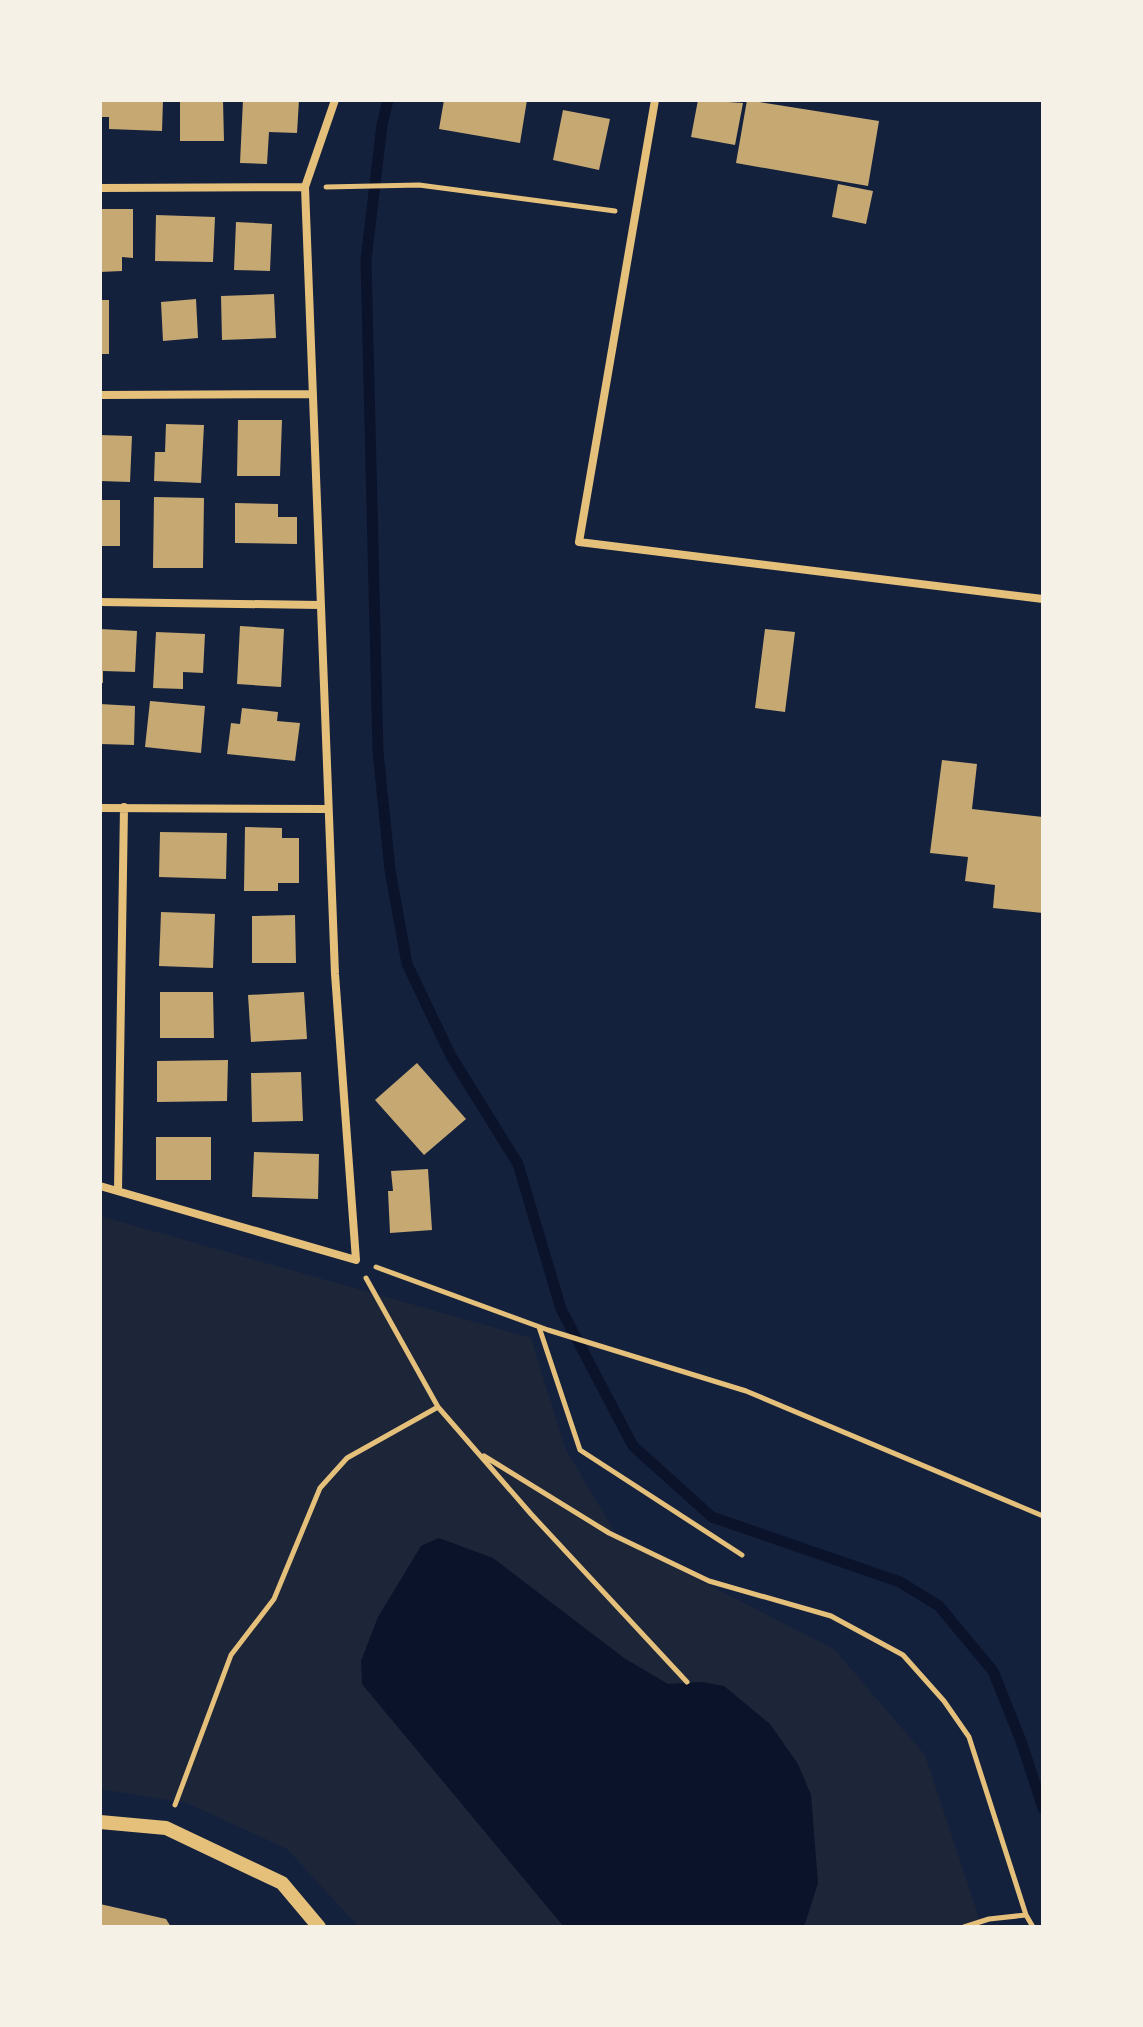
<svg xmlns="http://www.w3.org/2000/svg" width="1143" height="2027" font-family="'Sofia Sans Condensed',sans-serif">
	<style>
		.green { fill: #1d2539 }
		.water { fill: #0b132b }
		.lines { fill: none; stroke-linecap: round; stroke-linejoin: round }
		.stream { stroke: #0b132b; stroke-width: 11 }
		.building { fill: #c6a872 }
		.path { stroke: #e5c07b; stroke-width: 5 }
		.minor { stroke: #e5c07b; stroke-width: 8 }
		.tertiary { stroke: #e5c07b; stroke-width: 14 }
	</style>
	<rect width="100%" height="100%" fill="#14213d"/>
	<!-- green -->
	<path class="green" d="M100,1216l431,122 34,110 54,91 215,110 91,106 57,172h-623l-72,-78 -100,-46 -87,-14z"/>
	<!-- water -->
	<path class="water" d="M439,1538l54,20 131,100 44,26 34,-2 22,4 46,38 28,40 13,31 7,88 -14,44h-240l-202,-243 -1,-23 17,-44 43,-71z"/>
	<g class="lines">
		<!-- stream -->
		<path class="stream" d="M388,100l-6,25 -16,135 12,492 12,118 17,94 44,92 67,108 43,145 72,137 79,71 188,65 39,24 54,65 28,70 22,67"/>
	</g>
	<!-- building -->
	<path class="building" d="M100,100h63l-1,31 -53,-2v-12h-9z
		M180,100h43l1,41h-44z
		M243,100h56l-2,33 -28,-1 -2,32 -27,-1z
		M444,100h83l-7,43 -81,-14z
		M698,100l45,3 -8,42 -44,-8z
		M747,100l132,21 -11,65 -132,-23z
		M563,110l47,9 -11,51 -46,-10z
		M838,184l35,7 -7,33 -34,-7z
		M100,209h33v49l-11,-1v14l-22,1z
		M156,215l59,2 -2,45 -58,-1z
		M236,222l36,2 -2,47 -36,-1z
		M274,294l2,44 -54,2 -1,-44z
		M196,299l2,39 -35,3 -2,-39z
		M100,300h9v54h-9z
		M238,420h44l-2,56h-43z
		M166,424l38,1 -3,58 -47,-2 1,-29h10z
		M100,435l32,1 -2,46 -30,-1z
		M154,497l50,1 -1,70h-50z
		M100,500h20v46h-20z
		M235,503l43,1v13h19v27l-62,-1z
		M240,626l44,3 -3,58 -44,-3z
		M100,629l37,2 -2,41 -32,-1v12h-3z
		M765,629l30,3 -10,80 -30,-4z
		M156,632l49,2 -2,39 -20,-1v17l-30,-1z
		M150,701l55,5 -4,47 -56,-6z
		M100,704l35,2 -1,39 -34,-1z
		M242,708l36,4 -1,9 23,2 -5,38 -68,-7 4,-31 9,1z
		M942,760l35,4 -5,45 71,8v96l-50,-5 2,-23 -30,-4 3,-24 -38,-4z
		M245,827l37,1v10h17v45h-21v8h-34z
		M160,832l67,1 -1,46 -67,-2z
		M161,912l54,2 -2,54 -54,-2z
		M295,915l1,48h-44v-47z
		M160,992h53l1,46h-54z
		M304,992l3,47 -56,3 -3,-47z
		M228,1060l-1,41 -70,1v-41z
		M417,1063l49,56 -42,36 -49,-55z
		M301,1072l2,49 -51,1 -1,-49z
		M156,1137h55v43h-55z
		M254,1152l65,2 -1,45 -66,-2z
		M428,1169l4,61 -42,3 -2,-42h5l-2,-20z
		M100,1904l66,15 5,8h-71z"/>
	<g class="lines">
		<!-- path -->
		<path class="path" d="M326,187l93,-2 196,26
			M376,1267l172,63 198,61 297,125
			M366,1278l72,129
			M539,1327l41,123 162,105
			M484,1456l125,77 100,48 122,35 72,39 41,46 25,36 57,178
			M175,1805l56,-150 43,-56 46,-111 27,-30 91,-51 93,107 156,168
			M964,1927l25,-8 37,-4 7,12"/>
		<!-- minor -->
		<path class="minor" d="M655,100l-76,442 464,57
			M100,188l205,-1
			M100,395l213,-1
			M100,602l220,3
			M100,808l228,1
			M100,1186l256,74 -21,-286 -30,-787 30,-87
			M118,1191l6,-384"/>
		<!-- tertiary -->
		<path class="tertiary" d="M100,1822l66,6 116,55 37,44"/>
	</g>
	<!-- border -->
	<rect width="1143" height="2027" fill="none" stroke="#f6f1e7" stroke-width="204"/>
</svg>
